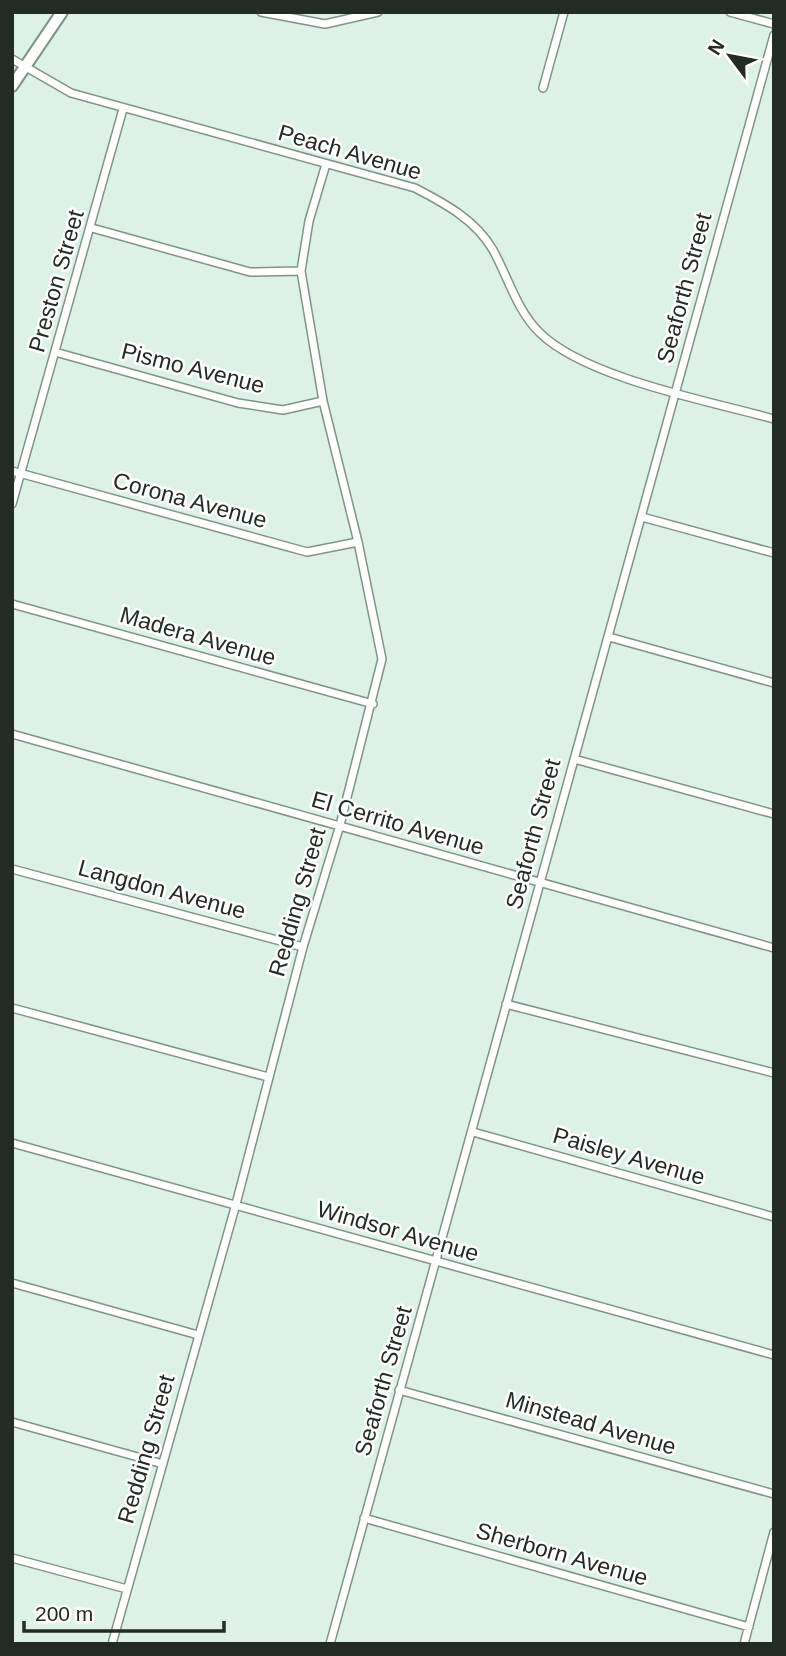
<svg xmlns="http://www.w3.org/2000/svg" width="786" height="1656" font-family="Helvetica,sans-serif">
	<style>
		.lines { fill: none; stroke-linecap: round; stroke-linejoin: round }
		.street-casing { stroke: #809389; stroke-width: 10 }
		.secondary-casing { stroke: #809389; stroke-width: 14 }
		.street { stroke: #fff; stroke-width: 7 }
		.secondary { stroke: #fff; stroke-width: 10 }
		.labels { text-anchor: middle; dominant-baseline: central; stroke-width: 5; stroke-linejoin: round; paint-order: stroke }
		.street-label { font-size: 23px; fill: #232b27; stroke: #fff }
	</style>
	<rect width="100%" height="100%" fill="#ddf1e7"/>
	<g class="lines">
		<!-- street casing -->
		<g class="street-casing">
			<path id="street" d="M261,12l64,12 53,-12
				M730,12l44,12
				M12,59l59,34 344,95c29,15 61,32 78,62 15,27 24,61 47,83 46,45 169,68 234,86
				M543,88l21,-76
				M92,228l158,44 51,-1
				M55,352l183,51 45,7 40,-9
				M12,471l295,81 51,-10
				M12,504l111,-395
				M642,517l132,36
				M12,604l361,100
				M609,637l165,46
				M12,734l762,214
				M574,759l200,55
				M12,869l291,78
				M506,1004l268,69
				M12,1008l256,69
				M473,1132l301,85
				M12,1143l762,212
				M12,1283l186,52
				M399,1390l375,104
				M12,1422l151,42
				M364,1518l385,109
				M12,1558l115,31
				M112,1644l124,-440 67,-257 37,-122 42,-166 -24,-117 -35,-141 -22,-130 8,-50 17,-57
				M330,1644l444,-1609
				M744,1644l30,-112"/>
		</g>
		<!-- secondary casing -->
		<g class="secondary-casing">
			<path id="secondary" d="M12,86l50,-74"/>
		</g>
		<!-- street -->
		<use href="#street" class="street"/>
		<!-- secondary -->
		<use href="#secondary" class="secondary"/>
	</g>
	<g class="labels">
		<!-- street labels -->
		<g class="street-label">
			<text transform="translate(350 152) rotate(16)">Peach Avenue</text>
			<text transform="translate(56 281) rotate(-74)">Preston Street</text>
			<text transform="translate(684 288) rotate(-75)">Seaforth Street</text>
			<text transform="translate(193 368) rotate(14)">Pismo Avenue</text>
			<text transform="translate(190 500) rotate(15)">Corona Avenue</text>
			<text transform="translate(198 636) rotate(16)">Madera Avenue</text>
			<text transform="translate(398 823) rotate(16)">El Cerrito Avenue</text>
			<text transform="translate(533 834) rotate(-75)">Seaforth Street</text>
			<text transform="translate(162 889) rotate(15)">Langdon Avenue</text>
			<text transform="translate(297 902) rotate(-74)">Redding Street</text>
			<text transform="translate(629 1156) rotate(16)">Paisley Avenue</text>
			<text transform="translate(398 1231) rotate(16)">Windsor Avenue</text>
			<text transform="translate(383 1381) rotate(-74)">Seaforth Street</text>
			<text transform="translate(591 1423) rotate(16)">Minstead Avenue</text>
			<text transform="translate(146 1449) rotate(-74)">Redding Street</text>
			<text transform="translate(562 1554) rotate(16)">Sherborn Avenue</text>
		</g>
	</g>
	<!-- border -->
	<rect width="786" height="1656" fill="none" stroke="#232b27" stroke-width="28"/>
	<!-- north arrow -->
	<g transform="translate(730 56) rotate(302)" stroke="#ffffff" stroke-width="5" paint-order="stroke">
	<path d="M0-5L12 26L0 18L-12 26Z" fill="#232b27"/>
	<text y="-10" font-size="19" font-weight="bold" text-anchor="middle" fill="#232b27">N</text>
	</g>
	<!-- scale -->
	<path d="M24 1621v10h200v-10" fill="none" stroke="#232b27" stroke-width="3.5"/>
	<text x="35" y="1621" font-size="21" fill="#232b27" stroke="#ffffff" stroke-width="5" paint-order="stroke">200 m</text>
</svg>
